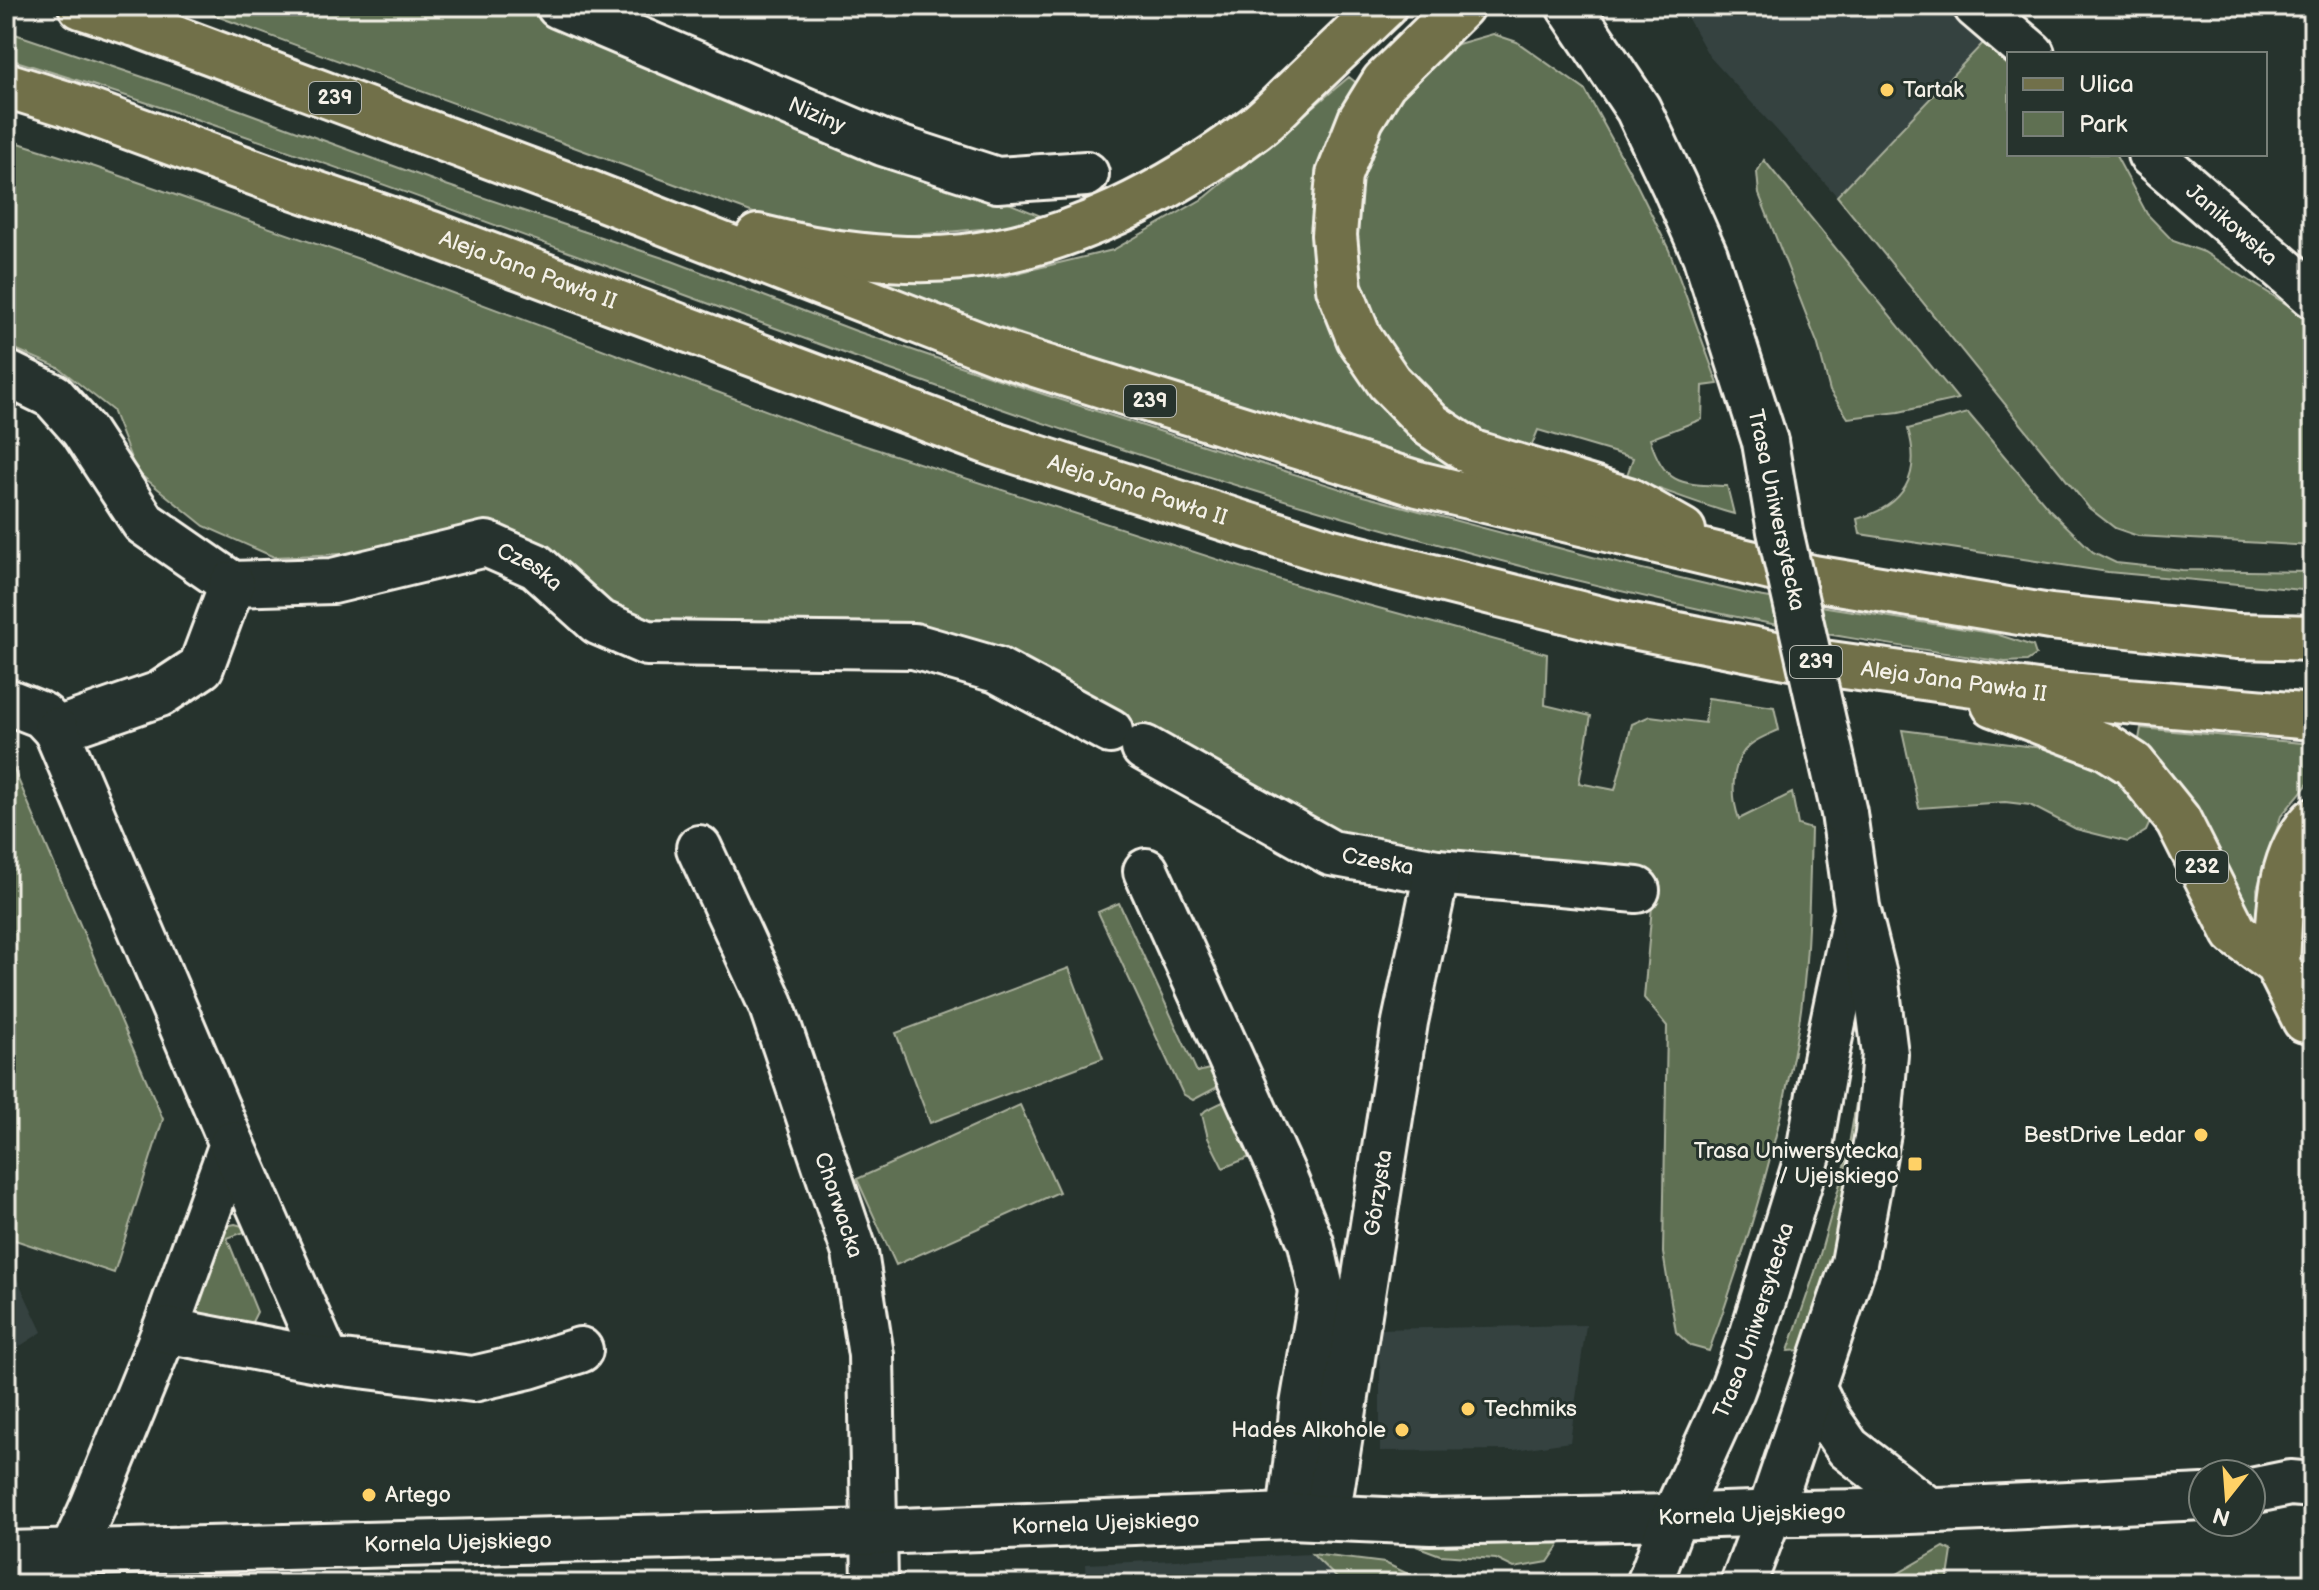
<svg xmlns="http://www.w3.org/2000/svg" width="2319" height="1590" font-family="'Balsamiq Sans',sans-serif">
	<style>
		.built { fill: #354241 }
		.green { fill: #5f7052; stroke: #aab09d; stroke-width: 2 }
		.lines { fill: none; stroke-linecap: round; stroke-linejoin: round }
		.street-casing { stroke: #f4f1e8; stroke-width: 50 }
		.secondary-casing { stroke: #f4f1e8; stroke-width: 50 }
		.primary-casing { stroke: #f4f1e8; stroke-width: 50 }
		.street { stroke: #26332d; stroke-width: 44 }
		.secondary { stroke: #26332d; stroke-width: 44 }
		.primary { stroke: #71704a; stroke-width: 44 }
		.secondary-bridge-casing { stroke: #f4f1e8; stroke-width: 50; stroke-linecap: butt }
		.secondary-bridge { stroke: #26332d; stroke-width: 44 }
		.poi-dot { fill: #ffd166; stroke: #26332d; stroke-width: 3 }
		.labels { text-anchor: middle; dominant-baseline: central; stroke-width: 6; stroke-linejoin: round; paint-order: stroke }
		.shield { fill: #26332d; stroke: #b6b8b0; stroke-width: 2 }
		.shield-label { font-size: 20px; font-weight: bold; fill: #f4f1e8 }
		.poi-label { font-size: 22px; fill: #f4f1e8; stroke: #26332d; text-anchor: start }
		.street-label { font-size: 22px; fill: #f4f1e8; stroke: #26332d }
	</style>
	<rect width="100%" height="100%" fill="#26332d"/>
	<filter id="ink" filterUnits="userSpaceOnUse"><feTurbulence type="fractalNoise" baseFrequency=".0125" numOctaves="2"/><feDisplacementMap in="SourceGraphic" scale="16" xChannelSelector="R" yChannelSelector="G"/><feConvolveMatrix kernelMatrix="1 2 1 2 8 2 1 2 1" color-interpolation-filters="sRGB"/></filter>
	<g filter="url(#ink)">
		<!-- built -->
		<path class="built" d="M1681,6h262l42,35 -148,155 -128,-140z
			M6,1255l36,77 -36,23z
			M1586,1325l-16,117 -56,8 -134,1v-81l-4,-41z
			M1312,1554l31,30h-256l-1,-20z"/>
		<!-- green -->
		<path class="green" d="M189,6h336l21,13 510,203 -164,15 -60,-4 -73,-18z
			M6,31l223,75 217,79 226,76 184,70 190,64 317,101 237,63 152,36 244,39 37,12 3,9 -9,6 -22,1c-101,-15 -201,-30 -301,-52 -277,-61 -549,-145 -816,-241 -293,-105 -583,-220 -882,-311z
			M1493,34l24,8 68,48 51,93 33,67 49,134 -15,2 -1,33 -52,20c15,48 32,45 77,47l7,28c-37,-10 -71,-25 -108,-36l7,-20 -95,-28 -9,22 -47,-17 -79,-57 -50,-96 4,-113 24,-52 35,-42 42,-31z
			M1985,41l24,19v94h106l32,60 26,27 31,11 109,69v225l-175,-10 -23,-8 -26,-20 -252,-312z
			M1349,77l10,8 -35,218 175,180c-215,-64 -428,-130 -640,-204l138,-1 116,-28 93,-53z
			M6,139l89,28 293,102 444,166 477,154 238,65 -2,51 46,11 -12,67 36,7 17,-66 18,-8 55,7 3,-25 66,9 5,23c-9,4 -21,8 -29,15 -20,16 -19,52 -11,74l53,-26 6,32 13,4c-2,71 -2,142 -15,212 -19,106 -50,209 -87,310l-18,-5 -15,-14 -13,-79 4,-227 -23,-28 9,-104 -306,-48 -307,-170 -412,-51 -79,-62 -184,-10 -91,4 -70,-31 -68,-55 -24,-61 -53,-42 -53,-23z
			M1764,160l194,239 -59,13 -51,6 -18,-27 -12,-46 -59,-151 -2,-22z
			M1968,413l81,96 44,43 23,11 66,7 131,2v19l-205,-19 -248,-38 -3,-15c47,-13 65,-43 51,-90z
			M2141,728l172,16v34l-32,38 -24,73 2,31 -3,7 -13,-9c-22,-47 -61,-149 -105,-173z
			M1902,730l186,24c28,19 45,39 62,68l-4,9 -18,11 -52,-13 -46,-24 -25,-3 -86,6z
			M6,751l157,368 -49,154 -108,-36z
			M2313,856v108c-19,-35 -10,-72 0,-108z
			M1119,903l78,169 25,-6 5,16 -34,18 -10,-6 -85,-182z
			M1069,968l34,90 -173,65 -34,-90z
			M1859,1086l10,1 -53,262 -28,2 27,-79 31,-110z
			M1235,1096l25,57 -37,15 -15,-30 -6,-24 4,-4z
			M1020,1105l39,87 -163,73 -39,-86z
			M235,1224l18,5 -26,9 30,74 -8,16 -54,-10 -4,-26 30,-65z
			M1561,1543l-13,19 -34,6 -18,-9 -56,-4 -24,-9z
			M1944,1547l8,4 -5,33h-67z
			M1312,1554l73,9 44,21h-86z"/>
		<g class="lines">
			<!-- street casing -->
			<g class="street-casing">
				<g id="street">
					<path id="s1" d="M559,6l324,137 114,37 89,-6"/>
					<path d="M1976,6l56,48"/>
					<path id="s2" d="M2150,154l163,141"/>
					<path id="s3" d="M6,373l47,23 30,34 61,93 88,61 101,-3 153,-37 50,22 62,56 49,21 267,3 83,24 113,61"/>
					<path d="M6,701l36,14 14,15 104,-36 41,-27 31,-83"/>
					<path d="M56,730l176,414 -67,186 -72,176 -35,78"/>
					<path id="s4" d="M1144,748l187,105 106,19 200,18"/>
					<path id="s5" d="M699,848l72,156 84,249 16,102 4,229"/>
					<path d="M1146,871l136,301 29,71 11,50 -19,112 -13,111"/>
					<path d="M232,1144l95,217"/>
					<path d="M165,1330l162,31 146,18 56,-13 51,-16"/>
					<path id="s6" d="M1327,1517l78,-495 32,-150"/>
					<path id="s7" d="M6,1554l868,-22 416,-16 141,6 243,-5"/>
				</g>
			</g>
			<!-- secondary casing -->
			<g class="secondary-casing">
				<g id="secondary">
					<path d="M1569,6l69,103 36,76 31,70 60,187"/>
					<path d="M1813,1388l15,31 20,29 80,62"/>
					<path d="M2251,1491l39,-8 23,2"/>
					<path d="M1674,1517c65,-4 130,-4 195,-5 111,-2 223,-10 334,-15"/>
					<path id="s8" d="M1649,1584l25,-67 58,-127 21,-57 56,-181 16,-92 30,-142"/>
					<path d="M1743,1584l27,-72 84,-249 24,-130 7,-79 -9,-71 -19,-76 -13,-94"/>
				</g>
			</g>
			<!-- primary casing -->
			<g class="primary-casing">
				<g id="primary">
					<path d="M81,6l55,18 453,169 411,160 418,131 395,94 237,39 187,19 76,2"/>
					<path d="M1461,6l-77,76 -23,37 -22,56 -5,60 5,53 20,50 30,44 42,43 42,28 155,47 55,31"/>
					<path id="s9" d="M6,85l61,19 208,76 157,54 565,211 331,106 284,71 204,40 228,32 269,23"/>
					<path d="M758,237c63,16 140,27 205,20 106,-12 208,-66 292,-129 16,-12 30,-28 45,-42 28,-27 56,-53 84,-80"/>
					<path d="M1994,704l111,42 28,18 45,56 57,113 42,31 28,56"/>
					<path d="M2277,964c3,-49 0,-105 36,-143"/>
				</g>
			</g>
			<!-- street -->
			<use href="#street" class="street"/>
			<!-- secondary -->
			<use href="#secondary" class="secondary"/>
			<!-- primary -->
			<use href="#primary" class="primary"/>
			<!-- secondary-bridge casing -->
			<g class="secondary-bridge-casing">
				<path id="secondary-bridge" d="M1765,442l15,89 64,282"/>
			</g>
			<!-- secondary-bridge -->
			<use href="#secondary-bridge" class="secondary-bridge"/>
		</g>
	</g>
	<!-- markers -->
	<g class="poi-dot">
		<circle cx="1887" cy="90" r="8"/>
		<circle cx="2201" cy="1135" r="8"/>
		<rect x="1907" y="1156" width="16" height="16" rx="4"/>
		<circle cx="1468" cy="1409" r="8"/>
		<circle cx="1402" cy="1430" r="8"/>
		<circle cx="369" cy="1495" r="8"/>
	</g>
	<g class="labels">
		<!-- shield labels -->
		<g class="shield">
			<rect x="309" y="82" width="52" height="32" rx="6"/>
			<rect x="1124" y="385" width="52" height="32" rx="6"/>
			<rect x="1790" y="646" width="52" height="32" rx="6"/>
			<rect x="2176" y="851" width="52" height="32" rx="6"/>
		</g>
		<g class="shield-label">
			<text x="335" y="98">239</text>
			<text x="1150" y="401">239</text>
			<text x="1816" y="662">239</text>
			<text x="2202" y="867">232</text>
		</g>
		<!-- poi labels -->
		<g class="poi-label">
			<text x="1903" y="90">Tartak</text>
			<text x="2185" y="1135" text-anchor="end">BestDrive Ledar</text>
			<text x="1899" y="1151" text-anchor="end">Trasa Uniwersytecka<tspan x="1899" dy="25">/ Ujejskiego</tspan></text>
			<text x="1484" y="1409">Techmiks</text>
			<text x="1386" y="1430" text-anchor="end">Hades Alkohole</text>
			<text x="385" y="1495">Artego</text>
		</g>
		<!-- street labels -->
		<g class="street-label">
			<text stroke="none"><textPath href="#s1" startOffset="280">Niziny</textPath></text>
			<text stroke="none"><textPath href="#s2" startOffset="108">Janikowska</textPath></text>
			<text stroke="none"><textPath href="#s9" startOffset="554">Aleja Jana Pawła II</textPath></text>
			<text stroke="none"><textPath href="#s9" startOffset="1202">Aleja Jana Pawła II</textPath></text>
			<text transform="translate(1776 510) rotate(78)">Trasa Uniwersytecka</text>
			<text stroke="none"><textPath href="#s3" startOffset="624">Czeska</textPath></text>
			<text stroke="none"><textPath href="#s9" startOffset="2042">Aleja Jana Pawła II</textPath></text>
			<text stroke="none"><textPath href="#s4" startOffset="262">Czeska</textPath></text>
			<text stroke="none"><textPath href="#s6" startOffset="328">Górzysta</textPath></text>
			<text stroke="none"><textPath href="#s5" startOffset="384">Chorwacka</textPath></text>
			<text stroke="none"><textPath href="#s8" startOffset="284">Trasa Uniwersytecka</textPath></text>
			<text transform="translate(1752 1515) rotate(-2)">Kornela Ujejskiego</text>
			<text stroke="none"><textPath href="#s7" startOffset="1100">Kornela Ujejskiego</textPath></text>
			<text stroke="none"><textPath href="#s7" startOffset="452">Kornela Ujejskiego</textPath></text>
		</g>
	</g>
	<!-- margin -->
	<rect width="2319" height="1590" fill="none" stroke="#26332d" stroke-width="32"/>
	<rect x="16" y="16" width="2287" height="1558" fill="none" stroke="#f4f1e8" stroke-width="3" filter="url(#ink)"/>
	<!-- legend -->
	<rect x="2007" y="52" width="260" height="104" fill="#26332d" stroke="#787f78" stroke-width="2"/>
	<rect x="2023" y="78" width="40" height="12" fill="#71704a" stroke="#787f78" stroke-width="2"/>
	<text x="2079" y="92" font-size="24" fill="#f4f1e8">Ulica</text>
	<rect x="2023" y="112" width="40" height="24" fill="#5f7052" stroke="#787f78" stroke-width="2"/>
	<text x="2079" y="132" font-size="24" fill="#f4f1e8">Park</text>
	<!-- north arrow -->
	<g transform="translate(2227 1498) rotate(197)"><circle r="38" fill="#26332d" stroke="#787f78" stroke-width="2"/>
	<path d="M0-6L14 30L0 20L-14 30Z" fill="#ffd166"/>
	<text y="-12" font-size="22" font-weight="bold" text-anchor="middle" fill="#f4f1e8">N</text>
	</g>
</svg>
